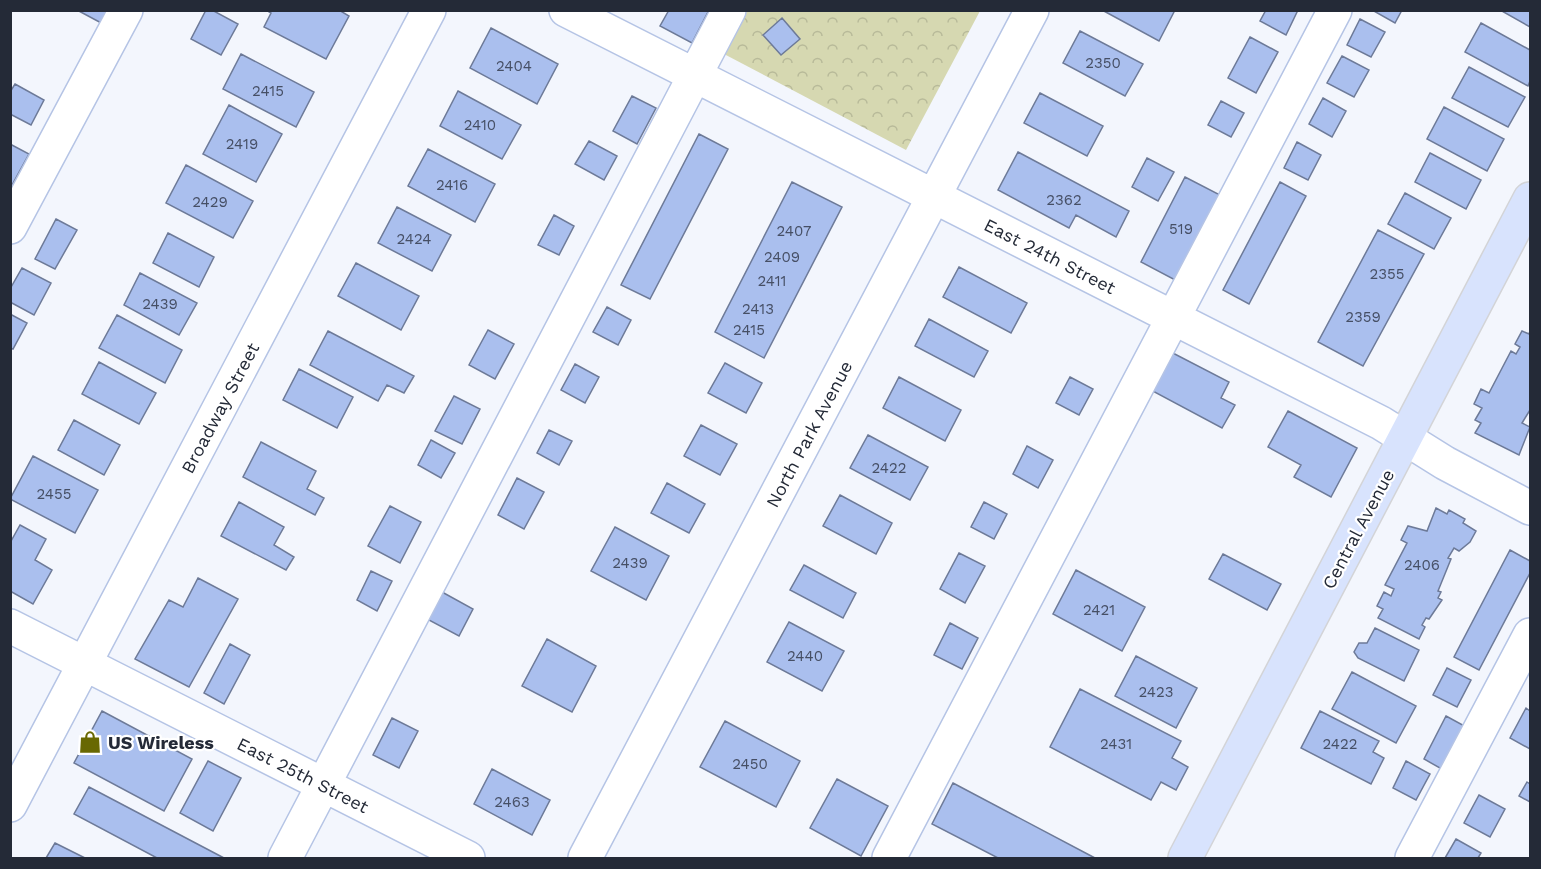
<svg xmlns="http://www.w3.org/2000/svg" width="1541" height="869" font-family="'Work Sans',sans-serif">
	<style>
		.forest { fill: url(#forest-crowns) }
		.building { fill: #aabfee; stroke: #6d7a98; stroke-width: 1.5 }
		.lines { fill: none; stroke-linecap: round; stroke-linejoin: round }
		.minor-casing { stroke: #b5c4e5; stroke-width: 36 }
		.major-casing { stroke: #d3d4d7; stroke-width: 36 }
		.minor { stroke: #fff; stroke-width: 33 }
		.major { stroke: #d8e3fd; stroke-width: 33 }
		.labels { text-anchor: middle; dominant-baseline: central; stroke-width: 4.5; stroke-linejoin: round; paint-order: stroke }
		.number-label { font-size: 15px; fill: #464f65 }
		.street-label { font-size: 18px; fill: #242a37; stroke: #fff }
		.poi-label { font-size: 18px; font-weight: bold; fill: #242a37; stroke: #fff; text-anchor: start }
	</style>
	<defs>
		<pattern id="forest-crowns" width="20" height="18" patternUnits="userSpaceOnUse" patternTransform="scale(1.5)"><rect width="20" height="18" fill="#d6d8b1"/><path d="M2 6a3 3 0 1 1 6 0M12 15a3 3 0 1 1 6 0" fill="none" stroke="#b8ba99"/></pattern>
	</defs>
	<rect width="100%" height="100%" fill="#f3f6fd"/>
	<!-- forest -->
	<path class="forest" d="M747,11h233l-74,139 -182,-96z"/>
	<!-- building -->
	<path class="building" d="M77,10h33l-7,14z
		M206,10h6l26,14 -17,31 -30,-16z
		M266,10h73l10,6 -23,43 -62,-32 7,-14z
		M669,10h40l-17,33 -32,-17z
		M1102,10h73l-16,31z
		M1266,10h32l-12,25 -26,-14z
		M1372,10h30l-7,13z
		M1500,10h30v17z
		M782,18l18,21 -19,16 -18,-20z
		M1360,19l25,13 -14,25 -24,-12z
		M1481,23l49,27v31l-2,5 -63,-34z
		M491,28l67,36 -21,40 -67,-36z
		M1080,31l63,33 -18,32 -62,-33z
		M1250,37l28,15 -22,41 -28,-15z
		M241,54l73,38 -18,35 -73,-38z
		M1342,56l27,14 -15,27 -27,-14z
		M1469,67l56,30 -17,30 -56,-29z
		M15,84l29,16 -13,25 -21,-11v-22z
		M458,91l63,34 -19,34 -62,-33z
		M1040,93l63,33 -16,30 -63,-33z
		M632,96l24,12 -19,36 -24,-13z
		M1323,98l23,13 -14,26 -23,-13z
		M1221,101l23,12 -13,24 -23,-12z
		M229,105l53,29 -26,48 -53,-28z
		M1444,107l60,32 -17,32 -60,-32z
		M699,134l29,15 -78,150 -29,-14z
		M589,141l28,15 -13,24 -29,-16z
		M1297,142l24,13 -13,25 -24,-12z
		M10,144l19,10 -17,31 -2,-1z
		M428,149l67,35 -20,38 -67,-36z
		M1018,152l111,59 -13,26 -40,-22 -7,13 -71,-38z
		M1430,153l51,27 -15,29 -51,-27z
		M1147,158l27,14 -16,29 -26,-14z
		M186,165l67,36 -20,37 -67,-35z
		M1185,177l35,18 -43,86 -36,-19z
		M792,182l50,25 -78,151 -49,-26z
		M1280,182l26,14 -57,108 -26,-14z
		M1405,193l46,25 -17,31 -46,-25z
		M397,207l54,28 -19,36 -54,-28z
		M554,215l20,11 -15,29 -21,-10z
		M56,219l21,11 -22,39 -20,-10z
		M1378,230l46,24 -61,112 -45,-24z
		M168,233l46,24 -15,30 -46,-24z
		M356,263l63,33 -18,34 -63,-34z
		M959,267l68,36 -16,30 -68,-36z
		M22,268l29,15 -17,32 -24,-13v-13z
		M140,273l57,30 -18,32 -55,-30z
		M607,307l24,13 -13,25 -25,-13z
		M10,314l17,9 -14,26 -3,-1z
		M117,315l65,35 -17,33 -66,-35z
		M929,319l59,32 -14,26 -59,-31z
		M488,330l26,14 -19,35 -26,-14z
		M328,331l86,45 -10,17 -17,-8 -9,16 -68,-36z
		M1522,331l7,3 1,-3v79l-8,13 8,4 -11,28 -44,-22 6,-10 -6,-3 7,-12 -8,-4 7,-15 8,4 22,-42 5,3 4,-7 -5,-3z
		M1167,350l62,32 -8,16 14,7 -13,23 -75,-40z
		M99,362l57,31 -17,31 -57,-30z
		M725,363l37,20 -16,30 -38,-20z
		M575,364l24,13 -14,26 -24,-13z
		M299,369l54,28 -16,31 -54,-28z
		M899,377l62,33 -16,31 -62,-33z
		M1070,377l23,12 -14,26 -23,-12z
		M454,396l26,13 -18,35 -27,-13z
		M1288,411l69,37 -26,49 -37,-20 7,-12 -33,-18z
		M74,420l46,25 -16,30 -46,-25z
		M701,425l36,19 -17,31 -36,-19z
		M549,430l23,11 -13,24 -22,-12z
		M868,435l60,32 -18,33 -60,-32z
		M431,440l24,13 -14,25 -23,-13z
		M261,442l55,29 -9,18 17,9 -9,17 -72,-38z
		M1027,446l26,14 -15,28 -25,-14z
		M33,456l65,34 -23,43 -65,-34z
		M517,478l27,14 -20,37 -26,-14z
		M667,483l38,21 -16,29 -38,-20z
		M840,495l52,28 -16,31 -53,-28z
		M239,502l45,25 -10,18 20,12 -8,13 -65,-34z
		M984,502l23,12 -13,25 -23,-12z
		M390,506l31,16 -21,41 -32,-17z
		M1436,508l11,6 2,-4 16,9 -2,4 13,8 -6,11 -11,9 -5,-3 -6,10 3,1 -13,32 3,1 -3,6 4,2 -13,19 -3,-1 -4,7 3,2 -6,12 -41,-21 5,-9 -6,-3 7,-14 7,4 3,-7 -9,-4 22,-42 -6,-3 7,-14 19,5z
		M20,525l26,14 -11,21 17,10 -19,34 -23,-13v-48z
		M615,527l54,29 -23,44 -55,-29z
		M1510,550l20,11v12l-51,97 -25,-13z
		M959,553l26,13 -20,37 -25,-14z
		M1223,554l58,30 -14,26 -58,-31z
		M804,565l52,28 -13,25 -53,-28z
		M1076,570l69,37 -23,44 -69,-37z
		M371,571l21,10 -15,30 -20,-11z
		M198,578l40,21 -49,88 -54,-28 34,-59 14,7z
		M442,592l31,17 -14,27 -32,-17z
		M789,622l55,29 -22,40 -55,-29z
		M950,623l28,15 -16,31 -28,-14z
		M1375,628l44,22 -15,31 -46,-23 -4,-6 5,-9h8z
		M547,639l49,27 -24,46 -50,-26z
		M230,644l20,11 -26,49 -20,-11z
		M1136,656l61,32 -21,40 -61,-32z
		M1447,668l24,12 -14,27 -24,-12z
		M1352,672l64,34 -20,37 -64,-34z
		M1080,689l101,52 -9,17 16,9 -12,23 -15,-8 -10,18 -101,-53z
		M1526,708l4,3v38l-20,-11z
		M102,711l90,48 -28,52 -90,-48z
		M1320,711l59,30 -6,11 11,6 -13,26 -70,-36z
		M1446,716l24,13 -23,43 -23,-13z
		M392,718l26,13 -19,37 -26,-13z
		M725,721l75,40 -24,46 -76,-40z
		M208,761l33,17 -28,53 -33,-18z
		M1406,761l24,13 -14,26 -23,-12z
		M492,769l58,31 -18,35 -58,-31z
		M837,779l51,27 -27,50 -51,-28z
		M1527,782l3,2v18l-11,-6z
		M953,783l142,75h-97l-66,-34z
		M89,787l135,71h-67l-83,-44z
		M1479,795l26,14 -15,28 -26,-14z
		M1456,839l25,14 -3,5h-33z
		M55,843l30,15h-39z"/>
	<g class="lines">
		<!-- minor casing -->
		<g class="minor-casing">
			<path id="minor" d="M566,10l815,413 64,40 85,45
				M10,227l116,-217
				M10,626l458,232
				M10,805l419,-795
				M285,858l444,-848
				M585,858l447,-848
				M889,858l446,-848
				M1412,858l118,-223"/>
		</g>
		<!-- major casing -->
		<g class="major-casing">
			<path id="major" d="M1185,858l345,-659"/>
		</g>
		<!-- minor -->
		<use href="#minor" class="minor"/>
		<!-- major -->
		<use href="#major" class="major"/>
	</g>
	<!-- icons -->
	<defs>
		<g id="shop-bare" transform="scale(1.8)"><path d="M-5-2.5h2.3a2.7 3.5 0 0 1 5.4 0H5L5.5 6h-11ZM-1.5-2.5h3a1.5 2.3 0 0 0-3 0Z" fill="#686802" stroke="#fff" stroke-width="2.5" paint-order="stroke"/></g>
	</defs>
	<g fill-rule="evenodd">
		<use href="#shop-bare" x="90" y="742"/>
	</g>
	<g class="labels">
		<!-- number labels -->
		<g class="number-label">
			<text x="1103" y="63">2350</text>
			<text x="514" y="66">2404</text>
			<text x="268" y="91">2415</text>
			<text x="480" y="125">2410</text>
			<text x="242" y="144">2419</text>
			<text x="452" y="185">2416</text>
			<text x="1064" y="200">2362</text>
			<text x="210" y="202">2429</text>
			<text x="1181" y="229">519</text>
			<text x="794" y="231">2407</text>
			<text x="414" y="239">2424</text>
			<text x="782" y="257">2409</text>
			<text x="1387" y="274">2355</text>
			<text x="772" y="281">2411</text>
			<text x="160" y="304">2439</text>
			<text x="758" y="309">2413</text>
			<text x="1363" y="317">2359</text>
			<text x="749" y="330">2415</text>
			<text x="889" y="468">2422</text>
			<text x="54" y="494">2455</text>
			<text x="630" y="563">2439</text>
			<text x="1422" y="565">2406</text>
			<text x="1099" y="610">2421</text>
			<text x="805" y="656">2440</text>
			<text x="1156" y="692">2423</text>
			<text x="1116" y="744">2431</text>
			<text x="1340" y="744">2422</text>
			<text x="750" y="764">2450</text>
			<text x="512" y="802">2463</text>
		</g>
		<!-- street labels -->
		<g class="street-label">
			<text transform="translate(1050 256) rotate(27)">East 24th Street</text>
			<text transform="translate(220 408) rotate(-62)">Broadway Street</text>
			<text transform="translate(809 434) rotate(-62)">North Park Avenue</text>
			<text transform="translate(1358 529) rotate(-62)">Central Avenue</text>
			<text transform="translate(303 775) rotate(27)">East 25th Street</text>
		</g>
		<!-- poi labels -->
		<g class="poi-label">
			<text x="108" y="742">US Wireless</text>
		</g>
	</g>
	<!-- border -->
	<rect width="1541" height="869" fill="none" stroke="#242a37" stroke-width="24"/>
</svg>
